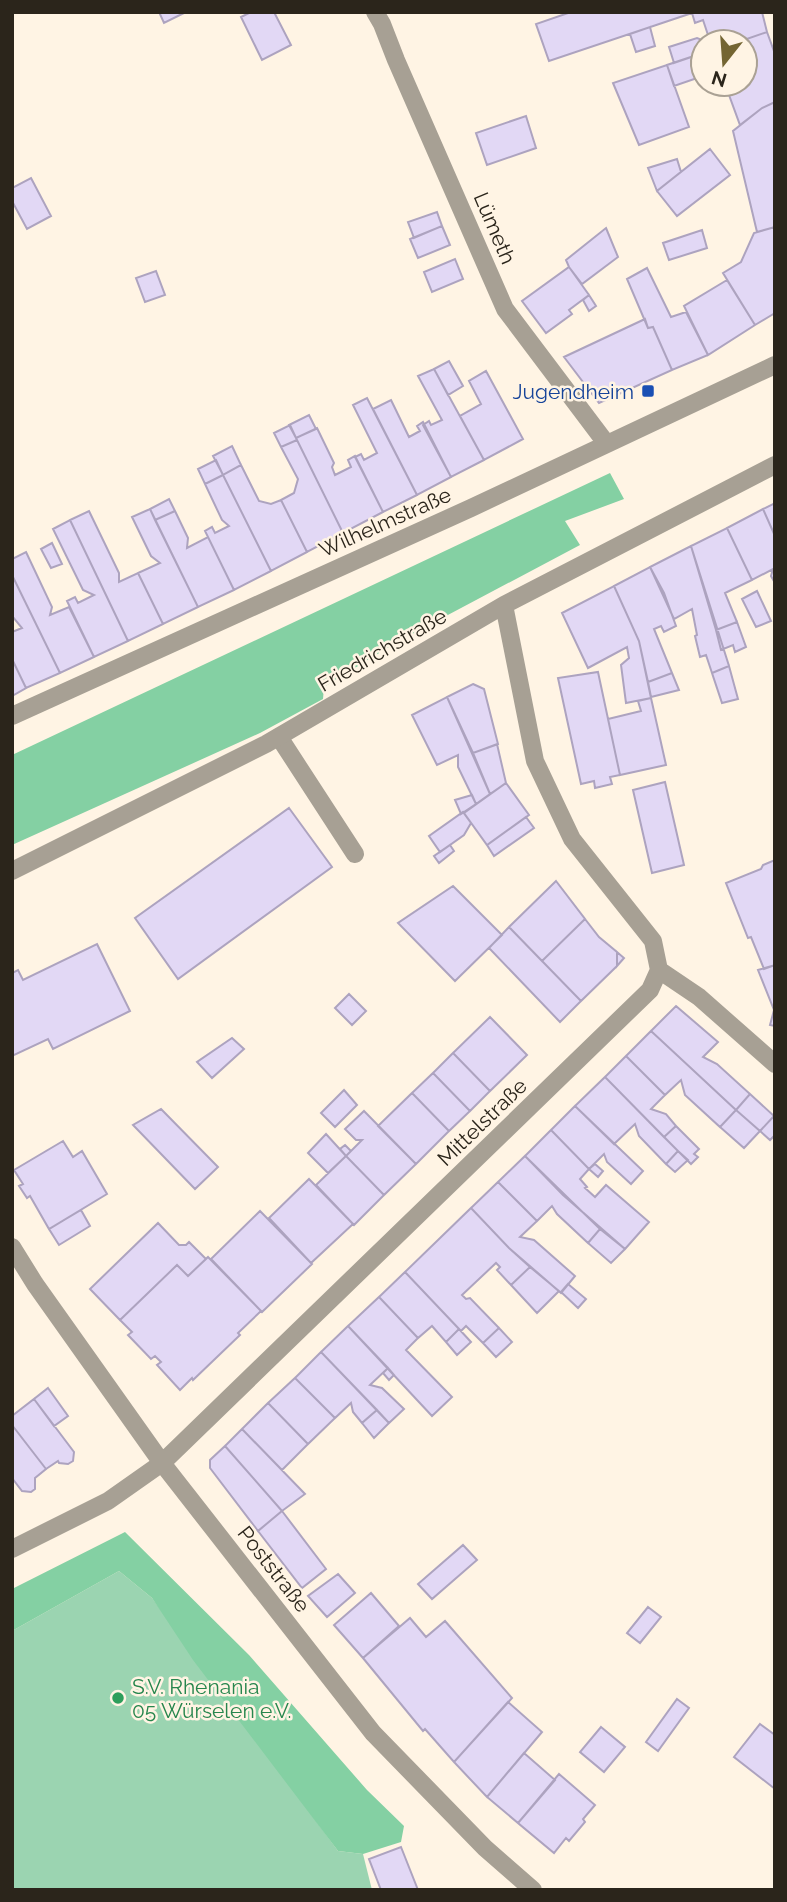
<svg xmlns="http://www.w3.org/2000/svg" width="787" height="1902" font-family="Raleway,sans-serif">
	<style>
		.green { fill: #9bd4b1 }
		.forest { fill: #84d0a3 }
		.building { fill: #e2d8f5; stroke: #ada3bf; stroke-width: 2 }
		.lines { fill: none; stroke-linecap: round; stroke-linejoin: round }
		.lane { stroke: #a7a094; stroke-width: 18 }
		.street { stroke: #a7a094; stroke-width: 18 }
		.transit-dot { fill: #1a4fb4; stroke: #fff4e4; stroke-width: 2.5 }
		.leisure-dot { fill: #2e9e5b; stroke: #fff4e4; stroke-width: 2.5 }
		.labels { text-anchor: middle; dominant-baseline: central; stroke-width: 5; stroke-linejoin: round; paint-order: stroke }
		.street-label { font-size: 21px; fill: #2b251b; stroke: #fff4e4 }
		.transit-label { font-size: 21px; fill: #164399; stroke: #fff4e4; text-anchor: end }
		.leisure-label { font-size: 21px; fill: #27864d; stroke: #fff4e4; text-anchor: start }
	</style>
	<rect width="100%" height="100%" fill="#fff4e4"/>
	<!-- green -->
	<path class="green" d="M119,1571l33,27 186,253 25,3 9,36h-360v-259z"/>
	<!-- forest -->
	<path class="forest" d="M610,473l14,26 -59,22 15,24 -183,97 -73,45 -1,12 -63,34 -248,112v-90z
		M125,1532l124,123 118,135 37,36 -3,16 -38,12 -25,-3 -145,-191 -41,-62 -33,-27 -107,60v-42z"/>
	<!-- building -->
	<path class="building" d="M159,12h27l-22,11z
		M251,12h23l17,33 -29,15 -21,-43z
		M571,12h124l-146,49 -13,-37z
		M695,12h67l5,20 -29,10h-35v11l-29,10 -5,-16 28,-9 5,2 7,-2 -6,-18 -8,3 -3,-10z
		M650,27l5,19 -19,6 -6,-18z
		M767,32l8,22v48l-13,6 -22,17 -15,-41h20v-42h-7z
		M703,53v23l-29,10 -7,-21z
		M667,65l22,62 -50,18 -26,-62z
		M775,102v125l-18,5 -24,-101 29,-23z
		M526,116l10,32 -49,17 -11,-32z
		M710,149l20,26 -53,41 -20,-25z
		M677,159l4,13 -24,19 -9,-23z
		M31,178l20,38 -24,13 -15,-28v-13z
		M437,212l5,14 -28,12 -6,-16z
		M442,226l8,19 -32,13 -8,-19z
		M775,227v86l-20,12 -32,-52 18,-11 13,-29z
		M606,228l12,29 -36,27 -13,-17 -3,-7z
		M702,230l5,18 -38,12 -6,-17z
		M455,259l8,20 -31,13 -8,-20z
		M569,267l20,28 -20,15 3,4 -26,19 -24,-32z
		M647,268l24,49 15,-5 22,43 -36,15 -19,-43 -5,1 -21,-49z
		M156,271l9,24 -20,7 -9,-24z
		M727,280l28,45 -47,30 -24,-49z
		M589,295l7,11 -7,5 -6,-11z
		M645,319l3,9 5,-1 19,43 -73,33 -35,-46z
		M449,361l14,25 -15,9 -14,-26z
		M434,369l50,91 -33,17 -28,-52 6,-4 2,4 11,-5 -24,-44z
		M486,371l37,68 -39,21 -24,-44 21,-12 -12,-23z
		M367,398l50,97 -34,17 -28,-55 6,-3 3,6 13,-7 -24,-48z
		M391,400l18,37 11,-6 -3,-5 6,-4 28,55 -34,18 -44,-86z
		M309,415l7,14 -20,9 -7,-13z
		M290,425l7,15 -16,7 -7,-14z
		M317,428l17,35 -2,4 3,8 16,-8 -3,-7 7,-4 28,56 -40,21 -47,-95z
		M297,440l46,93 -36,19 -26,-52 13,-7 4,-14 -17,-32z
		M232,446l9,19 -18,10 -10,-19z
		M216,460l7,15 -18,9 -7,-15z
		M241,465l18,36 12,3 10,-4 26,52 -36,19 -48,-96z
		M223,475l48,96 -37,19 -29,-59 7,-4 3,6 14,-7 -7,-6 -17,-36z
		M169,499l6,12 -20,9 -5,-11z
		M775,503v33l-12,-27z
		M150,509l48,98 -35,17 -25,-51 22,-10 -9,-7 -19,-39z
		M763,509l12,27v47l-4,-7 2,-7 -21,11 -25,-52z
		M89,511l30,62v9l19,-9 25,51 -35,17 -58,-121z
		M175,511l13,27 -1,10 21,-11 26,53 -36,17 -43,-87z
		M70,520l58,121 -34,16 -27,-56 8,-4 3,6 16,-8 -11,-5 -30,-61z
		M727,528l25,52 -27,13 12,29 -21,8 -25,-84z
		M52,543l10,21 -11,4 -10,-19z
		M691,546l38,120 -17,7 -6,-18 -6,2 -5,-21 2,-1 -5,-26 -18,10 -24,-52z
		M26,552l26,55 -2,8 19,-8 25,50 -34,16 -48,-98v-16z
		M650,567l14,26 12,33 -12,6 -3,-6 -7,3 18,44 -24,9 -9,-41 -25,-55z
		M12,575l48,98 -34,15 -14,-29v-27l10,-4 -10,-12z
		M614,586l25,55 12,57 -25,5 -5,-38 8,-7 -2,-11 -39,21 -26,-55z
		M757,591l14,30 -15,6 -14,-28z
		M737,622l9,25 -11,5 -2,-7 -12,5 -5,-20z
		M12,659l14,29 -14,8z
		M729,666l9,33 -16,4 -10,-30z
		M598,672l22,103 -10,2 2,7 -17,4 -1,-7 -13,3 -23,-106z
		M672,673l7,17 -28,7 -3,-15z
		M473,684l11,5 14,55 -25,9 -26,-56z
		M447,697l43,97 -14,10 -18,-37v-12l-21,10 -25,-50z
		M651,698l15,67 -46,10 -12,-56 33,-8 -3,-10z
		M497,744l9,39 -16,11 -17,-41z
		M665,782l19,83 -32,8 -19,-83z
		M506,783l23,32 -42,30 -23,-32z
		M472,795l4,9 -15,10 -6,-14z
		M289,808l43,59 -154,112 -43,-61z
		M463,812l8,11 -7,12 -24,17 -11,-16z
		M526,817l8,11 -40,28 -7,-11z
		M450,845l4,6 -15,12 -5,-7z
		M775,860v105l-11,4 -13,-32 -3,1 -22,-55 35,-14 2,-4z
		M556,881l29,38 -43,42 -33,-34z
		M453,886l49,49 -47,46 -57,-58z
		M585,919l14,18 18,15v14l-36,35 -39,-40z
		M509,927l72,74 -21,21 -71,-74z
		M97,944l33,67 -77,38 -5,-10 -36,17v-83l6,-3 5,10z
		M617,952l7,6 -7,8z
		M775,965v61l-5,-1 4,-15 -16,-40z
		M349,994l17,17 -14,14 -17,-17z
		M676,1006l42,36 -15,15 14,7 33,30 -14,16 -85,-79z
		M490,1017l37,38 -37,36 -37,-38z
		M651,1031l85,79 -16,17 -35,-32 -4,-15 -16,15 -39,-39z
		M232,1038l12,11 -32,29 -15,-16z
		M453,1053l37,38 -20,20 -37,-38z
		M626,1056l39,39 -14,14 15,5 10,12 -12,11 -59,-60z
		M433,1073l37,38 -21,20 -37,-38z
		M605,1077l73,74 -12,13 -27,-28 -4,-12 -21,20 -39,-38z
		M344,1090l13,15 -22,22 -14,-14z
		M412,1093l37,38 -33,33 -38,-38z
		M750,1094l24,22 -14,15 -24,-21z
		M575,1106l68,65 -12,13 -24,-22 -3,-8 -15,15 -38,-39z
		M161,1109l57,58 -23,22 -62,-64z
		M736,1110l24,21 -16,17 -24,-21z
		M364,1111l52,53 -32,31 -38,-39 16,-16h-6l-11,-11z
		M774,1116l1,19 -5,5 -10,-9z
		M676,1126l23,23 -5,5 4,3 -7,7 -27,-27z
		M551,1130l38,39 -9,10 7,8 -2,1 10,9 11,-12 43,37 -24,27 -62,-54 -38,-39z
		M326,1134l20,22 -18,17 -20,-20z
		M63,1141l10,16 9,-6 25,43 -58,35 -19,-33 -3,2 -8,-12 4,-2 -9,-14z
		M345,1145l6,6 -5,5 -6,-7z
		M678,1151l10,9 -13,12 -9,-8z
		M346,1156l38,39 -30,30 -38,-40z
		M525,1156l75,73 -12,14 -31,-29 -5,-8 -15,15 -39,-39z
		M595,1164l8,7 -5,6 -9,-8z
		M309,1179l44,45 -42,39 -42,-45z
		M498,1182l39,39 -17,16 14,3 41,36 -14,17 -52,-45 -38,-40z
		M471,1208l38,40 21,19 -19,18 -14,-15 3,-3 -4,-4 -34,32 4,4 4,-1 29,30 -16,15 -17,-17 -5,5 -56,-59z
		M81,1210l9,16 -31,19 -10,-16z
		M260,1211l52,53 -50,48 -51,-53z
		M158,1223l21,22h7l3,-3 17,17 -18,17 -11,-11 -57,55 -30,-31z
		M600,1229l25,20 -14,14 -23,-20z
		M208,1257l53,54 -23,22 2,2 -47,45 -1,-2 -12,12 -23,-25 4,-3 -6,-6 -4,3 -23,-24 4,-3 -12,-12 57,-55 11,11z
		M530,1267l29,24 -22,22 -26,-28z
		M405,1272l54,57 -13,13 -14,-16 -14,12 -39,-41z
		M568,1284l18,15 -8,9 -17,-16z
		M379,1297l39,41 -12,12 46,47 -20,19 -84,-90z
		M348,1326l40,42 -18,17 12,3 22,21 -15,14 -68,-71z
		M499,1328l13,14 -16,15 -13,-14z
		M459,1329l12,13 -14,13 -11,-13z
		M321,1352l56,58 -15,13 -9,-11 -2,-9 -16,15 -40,-40z
		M388,1368l6,7 -5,5 -6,-7z
		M295,1378l40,40 -27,26 -40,-41z
		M48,1388l20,28 -14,10 -20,-27z
		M34,1399l40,53 -1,9 -5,3 -9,-1 -1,-2 -12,8 -34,-44v-9z
		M268,1403l40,41 -26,26 -40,-41z
		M377,1410l12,13 -15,15 -12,-15z
		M12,1425l34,44 -11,9v11l-4,3 -9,-1 -10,-13z
		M242,1429l63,65 -23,17 -57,-65z
		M225,1446l57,65 -24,20 -48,-63v-8z
		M282,1511l44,58 -24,19 -44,-57z
		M463,1545l14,15 -45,39 -14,-15z
		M338,1574l17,19 -28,24 -19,-21z
		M371,1593l28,33 -36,32 -29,-33z
		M648,1607l13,10 -21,26 -13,-10z
		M410,1618l16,19 19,-16 67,77 -58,64 -29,-33 -2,2 -60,-73z
		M677,1699l12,9 -31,43 -12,-9z
		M508,1702l34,30 -55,65 -33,-35z
		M760,1724l15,11v54l-41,-32z
		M601,1727l24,20 -21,25 -24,-20z
		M524,1753l31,27 -37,43 -31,-26z
		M559,1774l36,31 -12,14 2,3 -16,19 -3,-3 -12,15 -36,-30z
		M401,1847l17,43h-37l-12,-31z"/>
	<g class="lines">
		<!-- lane -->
		<path class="lane" d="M279,737l76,117"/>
		<!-- street -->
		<path class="street" d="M375,12l7,12 14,36 109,249 101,134
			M12,716l459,-208 304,-143
			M12,871l254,-127 238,-139 271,-140
			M659,970l40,27 76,67
			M12,1247l23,37 127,179 211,270 112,115 48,42
			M12,1549l96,-48 54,-38 488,-473 9,-20 -6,-29 -81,-102 -37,-78 -31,-156"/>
	</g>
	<!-- markers -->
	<rect class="transit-dot" x="641" y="384" width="14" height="14" rx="3.5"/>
	<circle class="leisure-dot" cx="118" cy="1698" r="7"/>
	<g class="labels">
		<!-- street labels -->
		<g class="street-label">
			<text transform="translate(495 228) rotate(67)">Lümeth</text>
			<text transform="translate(385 522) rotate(-24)">Wilhelmstraße</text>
			<text transform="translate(382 650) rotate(-30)">Friedrichstraße</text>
			<text transform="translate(482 1122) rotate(-44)">Mittelstraße</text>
			<text transform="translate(274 1569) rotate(52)">Poststraße</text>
		</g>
		<!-- transit labels -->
		<g class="transit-label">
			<text x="634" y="391">Jugendheim</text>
		</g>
		<!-- leisure labels -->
		<g class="leisure-label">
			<text x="132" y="1686">S.V. Rhenania<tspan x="132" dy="24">05 Würselen e.V.</tspan></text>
		</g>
	</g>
	<!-- border -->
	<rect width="787" height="1902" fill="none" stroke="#2b251b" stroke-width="28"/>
	<!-- north arrow -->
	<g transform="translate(724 63) rotate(197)"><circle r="33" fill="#fff4e4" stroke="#aaa194" stroke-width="2"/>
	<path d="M0-5L12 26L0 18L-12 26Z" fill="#746532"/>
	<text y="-10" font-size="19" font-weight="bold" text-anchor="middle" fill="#2b251b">N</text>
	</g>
</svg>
